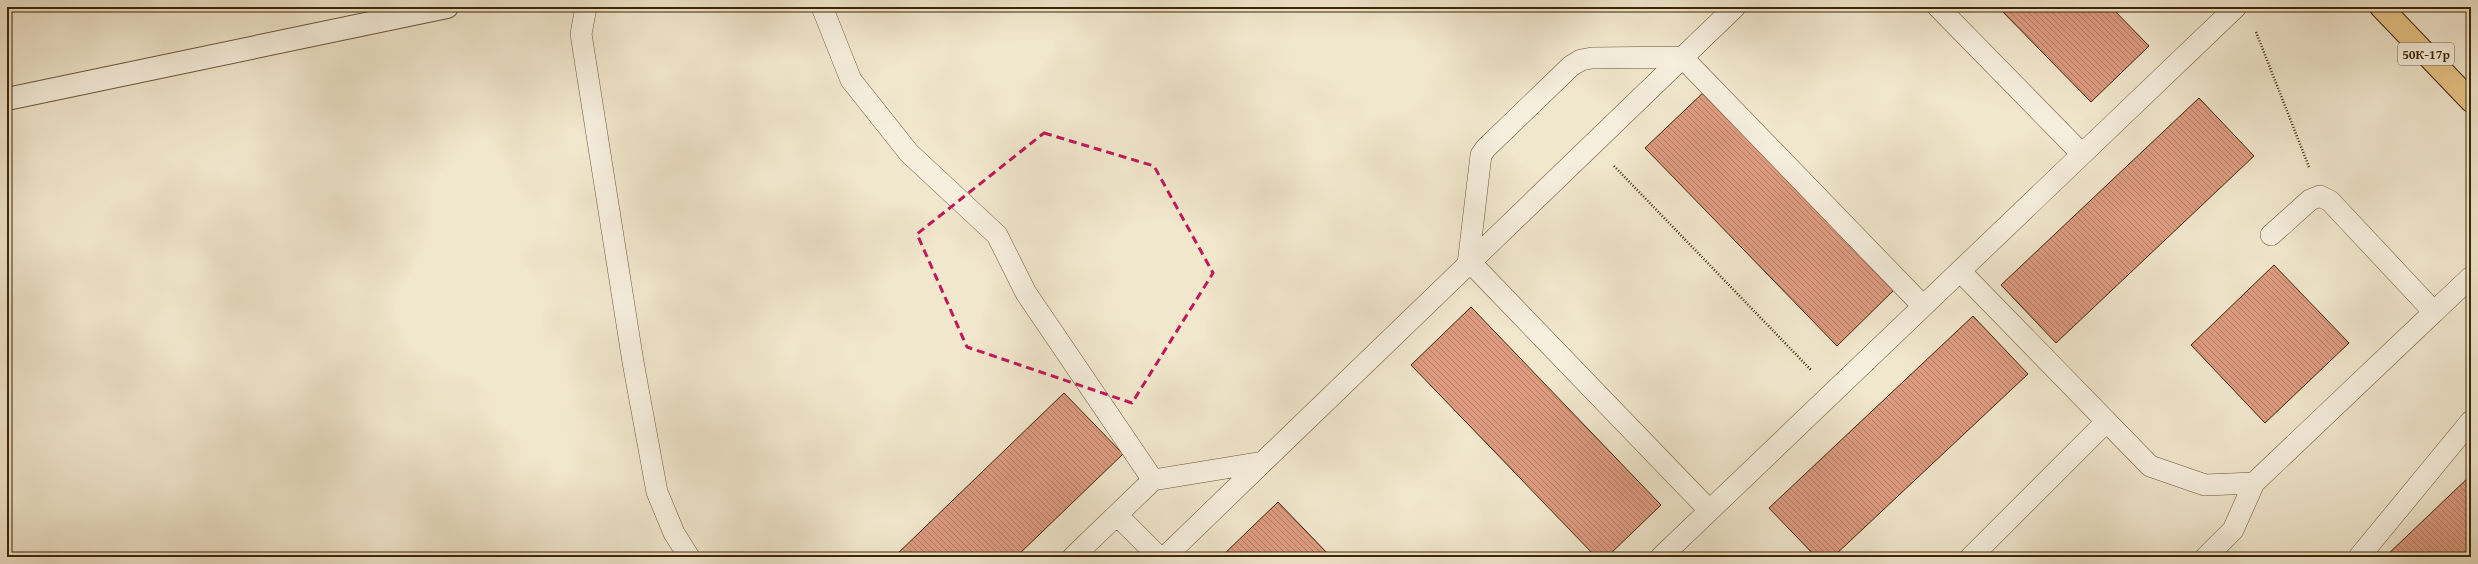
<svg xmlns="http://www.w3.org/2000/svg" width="2478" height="564" font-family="'Gentium Book Plus',serif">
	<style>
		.building { fill: url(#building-back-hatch); stroke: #3f2605 }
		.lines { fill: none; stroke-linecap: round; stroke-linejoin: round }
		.service-casing { stroke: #6c5637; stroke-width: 22 }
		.minor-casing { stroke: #6c5637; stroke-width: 24 }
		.primary-casing { stroke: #3f2605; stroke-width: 24 }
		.path { stroke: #3f2605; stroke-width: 2.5; stroke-dasharray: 1 2; stroke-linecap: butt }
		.service { stroke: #f6efde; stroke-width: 21 }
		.minor { stroke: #f6efde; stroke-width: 22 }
		.primary { stroke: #e8c486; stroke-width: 22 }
		.marked { fill: none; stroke: #c2185b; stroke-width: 3; stroke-dasharray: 8 5; stroke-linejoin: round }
		.labels { text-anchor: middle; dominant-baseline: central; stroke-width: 3; stroke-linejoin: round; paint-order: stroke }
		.shield { fill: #f6efde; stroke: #766246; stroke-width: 1 }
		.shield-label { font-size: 13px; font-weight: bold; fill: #3f2605 }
	</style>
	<defs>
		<pattern id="building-back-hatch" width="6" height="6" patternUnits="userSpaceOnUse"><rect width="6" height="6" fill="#de9b81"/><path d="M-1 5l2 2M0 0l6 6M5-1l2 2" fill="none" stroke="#b57e68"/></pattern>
	</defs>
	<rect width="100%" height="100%" fill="#f1e7cd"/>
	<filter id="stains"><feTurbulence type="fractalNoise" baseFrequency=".005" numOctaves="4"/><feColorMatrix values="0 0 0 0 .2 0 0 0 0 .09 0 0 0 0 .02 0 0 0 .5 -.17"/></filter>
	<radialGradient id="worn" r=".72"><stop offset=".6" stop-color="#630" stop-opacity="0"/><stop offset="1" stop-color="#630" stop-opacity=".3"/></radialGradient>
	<!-- building -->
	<path class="building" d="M1998,7h113l38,39 -58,56z
		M1706,90l190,198 -59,58 -192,-198z
		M2199,98l55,58 -198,187 -55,-58z
		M2274,265l75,78 -84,80 -74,-78z
		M1471,307l190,198 -54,52h-11l-185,-192z
		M1973,316l55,58 -195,183h-17l-47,-49z
		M1064,393l59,61 -107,103h-122z
		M2471,475v82h-86z
		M1278,502l53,55h-110z"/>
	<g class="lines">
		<!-- service casing -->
		<g class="service-casing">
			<path id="service" d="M586,7l-5,27 52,328 24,130 17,41 15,24
				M822,7l29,73 58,73 88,82 29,58 127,187
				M1938,7l144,147
				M2271,235l39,-35 10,-4 10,5 104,111 37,-35
				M1470,262l239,248
				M1468,264l13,-109 5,-7 85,-82 10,-6 11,-2 90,-1 241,249
				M1960,271l190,195 55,19 49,-2
				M1117,515l42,42
				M1073,557l80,-77 110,-18 472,-455
				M1165,557l98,-95
				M1661,557l575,-550
				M1971,557l135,-135
				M2206,557l27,-27 21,-47 180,-171
				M2359,557l112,-136"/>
		</g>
		<!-- minor casing -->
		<g class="minor-casing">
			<path id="minor" d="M7,99l440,-92"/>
		</g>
		<!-- primary casing -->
		<g class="primary-casing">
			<path id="primary" d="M2381,7l90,94"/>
		</g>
		<!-- path -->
		<path class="path" d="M2256,32l53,135
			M1614,166l198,205"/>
		<!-- service -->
		<use href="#service" class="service"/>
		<!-- minor -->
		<use href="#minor" class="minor"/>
		<!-- primary -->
		<use href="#primary" class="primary"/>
	</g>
	<!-- marked area -->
	<path class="marked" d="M1044,133l110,33 59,107 -81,130 -165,-56 -50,-113z"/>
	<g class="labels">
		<!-- shield labels -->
		<rect class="shield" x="2398" y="43" width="56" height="22" rx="3"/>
		<g class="shield-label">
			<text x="2426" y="54">50К-17р</text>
		</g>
	</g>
	<!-- margin -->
	<rect width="2478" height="564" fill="none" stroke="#f1e7cd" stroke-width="24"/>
	<rect x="8" y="8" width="2462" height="548" fill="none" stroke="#3f2605" stroke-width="2"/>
	<rect x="12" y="12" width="2454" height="540" fill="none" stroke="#3f2605"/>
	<rect width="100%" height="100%" filter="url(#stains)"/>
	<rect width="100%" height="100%" fill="url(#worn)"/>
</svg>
